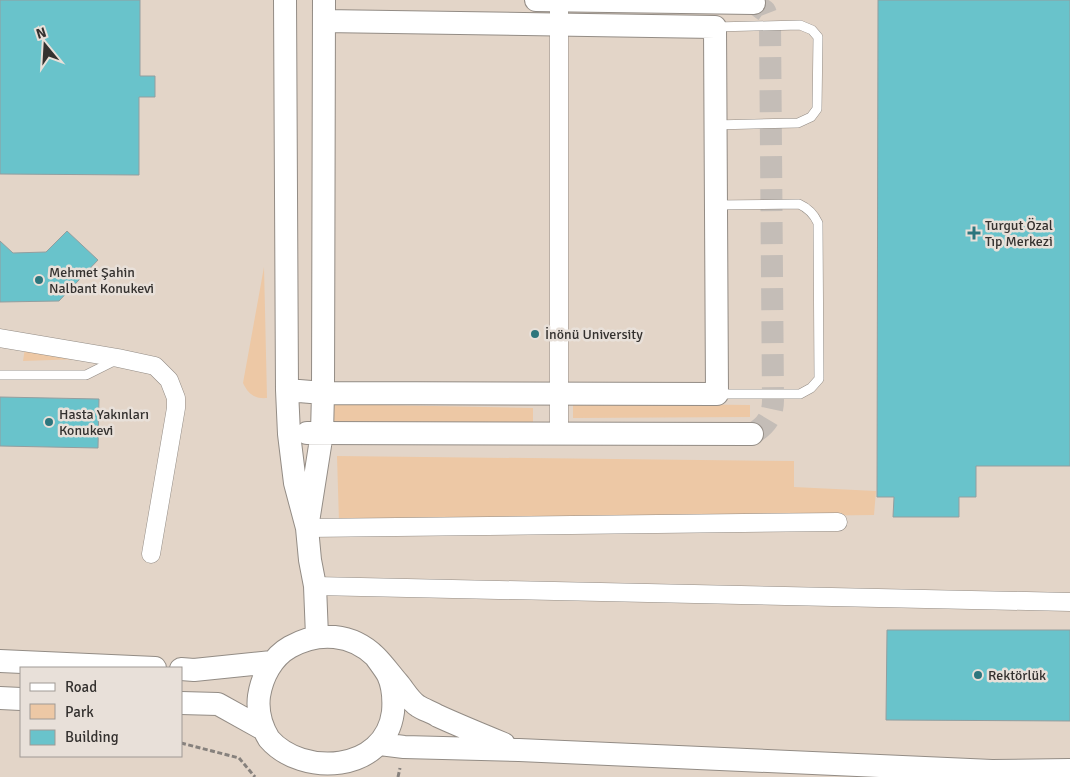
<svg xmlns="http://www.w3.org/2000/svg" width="1070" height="777" font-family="Signika,sans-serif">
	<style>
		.built { fill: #e3d5c8; fill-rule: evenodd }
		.green { fill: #edc8a5 }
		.building { fill: #69c3cb; stroke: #939e9f }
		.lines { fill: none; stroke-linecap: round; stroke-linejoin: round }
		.tertiary-tunnel { stroke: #c4bdb7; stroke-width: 22; stroke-dasharray: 22 11; stroke-linecap: butt }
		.service-casing { stroke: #938c85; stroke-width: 10 }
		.minor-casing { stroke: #938c85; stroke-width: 19 }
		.tertiary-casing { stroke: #938c85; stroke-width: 24 }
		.path { stroke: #86817d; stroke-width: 3; stroke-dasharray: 5 2.5; stroke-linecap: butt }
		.service { stroke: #fff; stroke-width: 9 }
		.minor { stroke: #fff; stroke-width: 18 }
		.tertiary { stroke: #fff; stroke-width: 22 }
		.poi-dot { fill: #2d767d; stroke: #e8e0d9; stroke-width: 2 }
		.labels { text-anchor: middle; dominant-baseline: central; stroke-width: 5; stroke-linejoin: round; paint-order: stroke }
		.poi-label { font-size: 14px; fill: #34312f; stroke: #e8e0d9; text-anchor: start }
	</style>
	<rect width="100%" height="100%" fill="#e8e0d9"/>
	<!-- built -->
	<path class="built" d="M0,0h1070v777h-1070zM21,668h160v88h-160z"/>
	<!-- green -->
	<path class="green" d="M264,267l3,131c-12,1 -19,-4 -24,-15z
		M25,348l56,11 -58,2z
		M573,403l177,2v12l-177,1z
		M327,404l206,4v18l-206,-4z
		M337,456l457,5v26l82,4 -2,24 -535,7z"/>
	<!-- building -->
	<path class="building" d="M0,0h140v76h15v21h-16v78l-139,-1z
		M878,0h192v466h-94v31h-17v20h-66l1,-20h-17z
		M67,231l31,29 -39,41 -59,1v-61l13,12 33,-1z
		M0,397l99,2 -1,49 -98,-2z
		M887,630h183v91l-184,-1z"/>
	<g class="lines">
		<!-- tertiary-tunnel -->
		<path class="tertiary-tunnel" d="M752,434c14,-8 21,-18 21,-34l-3,-376 -5,-13 -11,-8"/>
		<!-- service casing -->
		<g class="service-casing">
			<path id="service" d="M715,27l85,-2 12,5 6,7 -1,72 -6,8 -13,6 -83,2
				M716,205l83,-1c9,4 15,10 19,19l1,156 -8,9 -11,6h-83
				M0,375h86l30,-15"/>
		</g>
		<!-- minor casing -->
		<g class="minor-casing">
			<path id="minor" d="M0,338l118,20 37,8 14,14 7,18v10l-25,146
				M559,433v-433
				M307,528l531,-6
				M315,586l755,16"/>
		</g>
		<!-- tertiary casing -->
		<g class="tertiary-casing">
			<path id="tertiary" d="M285,0l2,390 2,44 6,49 12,45 3,32 5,26 2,50
				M536,0l218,3
				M287,390l36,3 394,1 -2,-367 -391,-6
				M307,433l445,1
				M308,522l14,-89 1,-40 1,-393
				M375,656c4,6 9,12 13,19 5,11 6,25 5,37 -8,61 -91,65 -124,27 -8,-13 -12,-27 -10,-43 3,-19 13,-39 31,-49 28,-16 62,-14 86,10 8,8 15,18 22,26 6,7 12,18 20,23 6,4 14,6 20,10 22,10 44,19 66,28
				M0,661l155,7
				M181,669l13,1 78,-8
				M0,698l21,1
				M181,703l37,1 45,25
				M380,744l24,3 115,3 473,21 78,-1"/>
		</g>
		<!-- path -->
		<path class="path" d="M181,743l58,15 16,19
			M398,777l2,-9"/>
		<!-- service -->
		<use href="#service" class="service"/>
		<!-- minor -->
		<use href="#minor" class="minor"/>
		<!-- tertiary -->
		<use href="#tertiary" class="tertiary"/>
	</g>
	<!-- markers -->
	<g class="poi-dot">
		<path d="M971.5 225.5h5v5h5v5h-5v5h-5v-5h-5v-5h5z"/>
		<circle cx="39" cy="280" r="5"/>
		<circle cx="535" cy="334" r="5"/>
		<circle cx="49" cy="422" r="5"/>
		<circle cx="978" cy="675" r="5"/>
	</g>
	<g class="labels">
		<!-- poi labels -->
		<g class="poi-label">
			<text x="985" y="225">Turgut Özal<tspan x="985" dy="16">Tıp Merkezi</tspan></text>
			<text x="49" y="272">Mehmet Şahin<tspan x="49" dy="16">Nalbant Konukevi</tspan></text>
			<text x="545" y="334">İnönü University</text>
			<text x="59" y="414">Hasta Yakınları<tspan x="59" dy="16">Konukevi</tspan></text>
			<text x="988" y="675">Rektörlük</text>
		</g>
	</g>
	<!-- legend -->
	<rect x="20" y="667" width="162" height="90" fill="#e8e0d9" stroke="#a09a95"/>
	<rect x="30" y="683" width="25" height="8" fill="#ffffff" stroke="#a09a95"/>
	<text x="65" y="692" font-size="15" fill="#34312f">Road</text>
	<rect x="30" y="704" width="25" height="15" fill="#edc8a5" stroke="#a09a95"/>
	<text x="65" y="717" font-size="15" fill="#34312f">Park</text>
	<rect x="30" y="730" width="25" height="15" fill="#69c3cb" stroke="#a09a95"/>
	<text x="65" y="742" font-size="15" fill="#34312f">Building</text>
	<!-- north arrow -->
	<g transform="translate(45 45) rotate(342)" stroke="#e8e0d9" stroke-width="4" paint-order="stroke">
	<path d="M0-4L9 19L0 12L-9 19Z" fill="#34312f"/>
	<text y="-8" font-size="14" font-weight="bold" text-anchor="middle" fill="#34312f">N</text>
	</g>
</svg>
